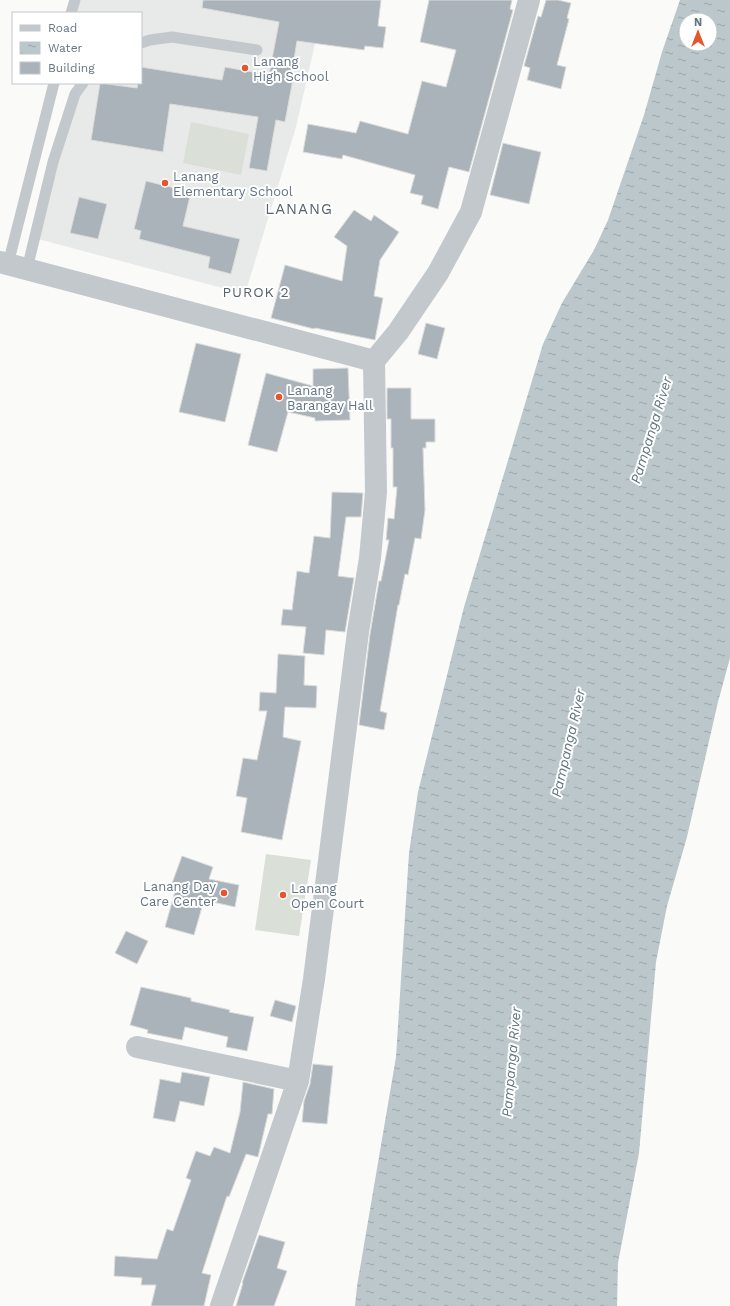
<svg xmlns="http://www.w3.org/2000/svg" width="730" height="1306" viewBox="0 0 730 1306" font-family="'Work Sans',sans-serif">
	<style>
		.built { fill: #e8e9e9 }
		.pitch { fill: #dadfd7 }
		.water { fill: url(#water-ripples); fill-rule: evenodd }
		.building { fill: #aab3b9; stroke: #dcdcda }
		.lines { fill: none; stroke-linecap: round; stroke-linejoin: round }
		.lane { stroke: #c3c8cc; stroke-width: 11 }
		.street { stroke: #c3c8cc; stroke-width: 22 }
		.poi-dot { fill: #e4572e; stroke: #fff; stroke-width: 1.5 }
		.labels { text-anchor: middle; stroke-width: 4; stroke-linejoin: round; paint-order: stroke }
		.poi-label { font-size: 13px; fill: #657683; stroke: #fff; text-anchor: start }
		.neighbourhood-label { font-size: 14px; letter-spacing: 1px; fill: #57646e; stroke: #fff }
		.water-label { font-size: 14px; font-style: italic; fill: #60757c; stroke: #fff }
		.quarter-label { font-size: 15px; letter-spacing: 1px; fill: #57646e; stroke: #fff }
	</style>
	<defs>
		<pattern id="water-ripples" width="26" height="14" patternUnits="userSpaceOnUse"><rect width="26" height="14" fill="#bbc7cb"/><path d="M2 4q2-2 4 0t4 0M15 11q2-2 4 0t4 0" fill="none" stroke="#9ca6aa"/></pattern>
	</defs>
	<rect width="100%" height="100%" fill="#fafaf8"/>
	<path class="built" d="M70 0H325L296 127 245 294 38 239 75 83H141V13H67Z"/>
	<path class="pitch" d="M191 122 249 134 241 175 183 163Z
		M266 854 311 860 299 936 255 930Z"/>
	<path class="water" d="M680 0H730V658L718 702 687 837 667 906 656 962 639 1153 618 1263 617 1306H355L357 1286 396 1057 409 853 418 792 464 607 543 344 562 303 594 250 608 220 644 115 662 52ZM686 20H710V44H686Z"/>
	<path class="building" d="M203 0H381L378 26 386 27 383 48 365 46 364 50 297 41 291 78 293 79 285 122 276 120 267 171 249 168 258 117 170 104 163 152 91 140 100 83 137 88 138 83H141V67L222 80 225 67 269 75 279 22 202 8Z
		M429 0H512L510 9 513 10 469 172 449 167 438 209 421 204 423 196 410 193 415 175 343 155 342 159 303 152 308 124 356 133 360 121 408 134 422 81 446 87 456 50 420 42Z
		M546 0H558L571 3 567 18 569 19 557 65 566 67 561 89 527 80 530 68 524 66 538 16 541 17Z
		M503 143 541 152 529 204 490 195Z
		M146 181 191 192 183 226 240 239 231 274 208 268 210 257 139 239 141 231 134 229Z
		M79 197 107 204 98 239 70 233Z
		M354 210 371 221 374 215 399 232 380 260 374 296 383 298 375 340 315 328 314 329 271 318 285 265 342 281 347 246 334 237Z
		M426 323 445 328 437 359 418 354Z
		M196 343 241 354 225 422 179 412Z
		M348 368 350 420 315 421V418L288 412 277 452 248 445 266 373 313 386V369Z
		M387 388H411V419H435V442H426V448H423L425 510 421 539 415 538 408 575 405 574 399 605H398L380 711 387 713 384 730 359 725 370 634 379 581H381L389 540H386L388 518 394 519 397 487H393V448H391V419H387Z
		M332 492 363 493 361 517H346L338 576 354 578 345 632 326 630 324 655 303 653 306 627 281 625 283 609 292 610 297 571 309 573 314 536 330 538Z
		M278 654 305 656 304 685 317 686 316 708 285 707 283 737 301 741 282 840 241 832 247 798 236 796 243 758 257 760 267 711H259L260 692 276 693Z
		M182 856 213 867 209 879 239 885 235 907 204 900 194 935 165 927 176 888 171 886Z
		M126 931 148 941 137 964 115 953Z
		M141 987 191 998V1001L230 1010 229 1012 254 1017 247 1051 226 1047 228 1037 185 1027 182 1040 147 1033 148 1030 130 1025Z
		M275 1000 296 1006 292 1022 270 1016Z
		M313 1064 333 1066 327 1124 302 1122 304 1101 310 1084Z
		M182 1072 210 1077 204 1106 180 1101 175 1122 153 1118 160 1079 180 1083Z
		M243 1082 274 1089 272 1114H268L258 1157 246 1154 229 1197 227 1196 220 1217 202 1273 211 1275 204 1306H151L156 1285H141L142 1278 114 1276 115 1256 157 1259 167 1229 173 1231 191 1180 186 1178 196 1151 210 1156 214 1147 230 1153 240 1112Z
		M259 1235 285 1242 277 1268 287 1271 274 1306H236L243 1283H242Z"/>
	<g class="lines">
		<path class="lane" d="M71 13 75 0
			M141 43 150 40 172 37 257 50
			M8 264 54 83
			M27 269 53 162 75 94 83 83"/>
		<path class="street" d="M0 262 374 361
			M137 1047 298 1081
			M221 1306 298 1081 314 979 358 632 370 558 376 492 374 361 398 332 438 273 471 212 529 0"/>
	</g>
	<g class="poi-dot">
		<circle cx="245" cy="68" r="4"/>
		<circle cx="165" cy="183" r="4"/>
		<circle cx="279" cy="397" r="4"/>
		<circle cx="224" cy="893" r="4"/>
		<circle cx="283" cy="895" r="4"/>
	</g>
	<g class="labels">
		<g class="poi-label">
			<text x="253" y="66">Lanang<tspan x="253" dy="15">High School</tspan></text>
			<text x="173" y="181">Lanang<tspan x="173" dy="15">Elementary School</tspan></text>
			<text x="287" y="395">Lanang<tspan x="287" dy="15">Barangay Hall</tspan></text>
			<text x="216" y="891" text-anchor="end">Lanang Day<tspan x="216" dy="15">Care Center</tspan></text>
			<text x="291" y="893">Lanang<tspan x="291" dy="15">Open Court</tspan></text>
		</g>
		<g class="neighbourhood-label">
			<text x="256" y="297">PUROK 2</text>
		</g>
		<g class="water-label">
			<text transform="translate(651 430) rotate(-73)" y="5">Pampanga River</text>
			<text transform="translate(568 743) rotate(-77)" y="5">Pampanga River</text>
			<text transform="translate(511 1062) rotate(-85)" y="5">Pampanga River</text>
		</g>
		<g class="quarter-label">
			<text x="299" y="214">LANANG</text>
		</g>
	</g>
	<rect x="12" y="12" width="130" height="72" fill="#ffffff" stroke="#c1c8cd"/>
	<rect x="20" y="25" width="20" height="6" fill="#c3c8cc" stroke="#c1c8cd"/>
	<text x="48" y="32" font-size="12" fill="#657683">Road</text>
	<rect x="20" y="42" width="20" height="12" fill="url(#water-ripples)" stroke="#c1c8cd"/>
	<text x="48" y="52" font-size="12" fill="#657683">Water</text>
	<rect x="20" y="62" width="20" height="12" fill="#aab3b9" stroke="#c1c8cd"/>
	<text x="48" y="72" font-size="12" fill="#657683">Building</text>
	<g transform="translate(698 32)"><circle r="19" fill="#ffffff" stroke="#c1c8cd"/>
	<path d="M0-3L7 15L0 10L-7 15Z" fill="#e4572e"/>
	<text y="-6" font-size="11" font-weight="bold" text-anchor="middle" fill="#657683">N</text>
	</g>
</svg>
